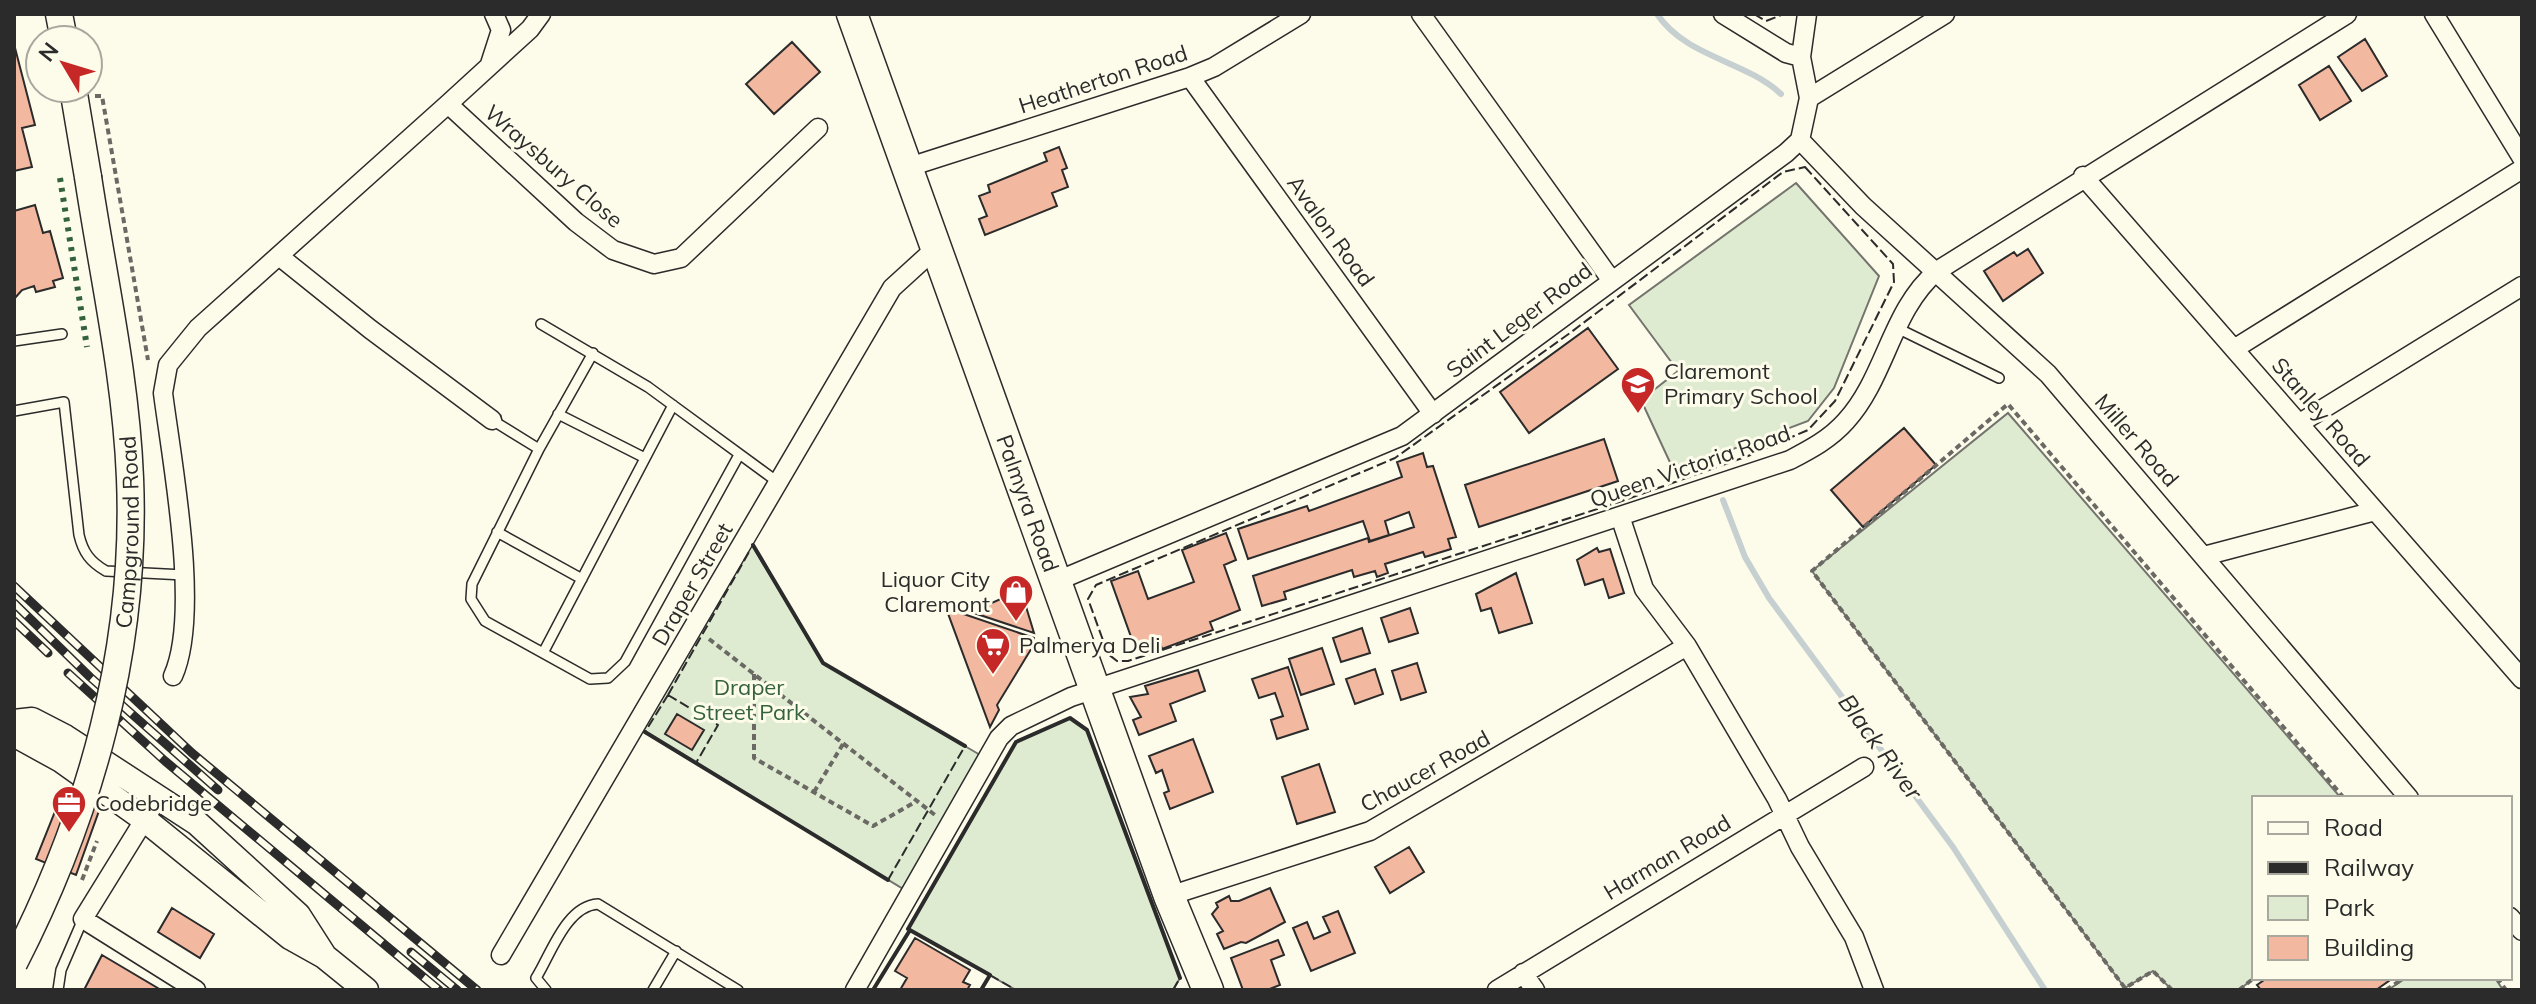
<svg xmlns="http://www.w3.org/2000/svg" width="2536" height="1004" viewBox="0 0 2536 1004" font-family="Mulish,sans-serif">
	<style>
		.green { fill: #deebd1; stroke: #74746e; stroke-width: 2 }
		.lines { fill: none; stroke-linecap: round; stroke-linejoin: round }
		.stream { stroke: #c7d0d0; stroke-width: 6 }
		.building { fill: #f2b8a0; stroke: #2b2b2b; stroke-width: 2 }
		.service-casing { stroke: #2b2b2b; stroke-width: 12 }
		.minor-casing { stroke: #2b2b2b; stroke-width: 21 }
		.tertiary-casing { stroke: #2b2b2b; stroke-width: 27 }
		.secondary-casing { stroke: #2b2b2b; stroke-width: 29 }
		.primary-casing { stroke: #2b2b2b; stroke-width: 33 }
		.path { stroke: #6a6964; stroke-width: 4; stroke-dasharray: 6 4; stroke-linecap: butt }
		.service { stroke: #fdfbea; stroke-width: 9 }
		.minor { stroke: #fdfbea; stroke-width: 18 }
		.tertiary { stroke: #fdfbea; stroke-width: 24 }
		.secondary { stroke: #fdfbea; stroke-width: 26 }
		.primary { stroke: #fdfbea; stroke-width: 30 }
		.rail-casing { stroke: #2b2b2b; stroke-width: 9 }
		.rail { stroke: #fdfbea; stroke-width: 6; stroke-dasharray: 18; stroke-linecap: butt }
		.secondary-bridge-casing { stroke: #2b2b2b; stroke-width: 29; stroke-linecap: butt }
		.secondary-bridge { stroke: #fdfbea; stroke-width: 26 }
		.hedge { stroke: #34623c; stroke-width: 6; stroke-dasharray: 4 6; stroke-linecap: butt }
		.fence { stroke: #2b2b2b; stroke-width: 2; stroke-dasharray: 10 4; stroke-linecap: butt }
		.wall { stroke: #2b2b2b; stroke-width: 4 }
		.labels { text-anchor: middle; stroke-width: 6; stroke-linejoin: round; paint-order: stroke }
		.street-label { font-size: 22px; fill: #2b2b2b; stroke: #fdfbea }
		.poi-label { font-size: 22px; fill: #2b2b2b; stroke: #fdfbea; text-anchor: start }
		.park-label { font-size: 22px; fill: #34623c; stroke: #fdfbea }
		.water-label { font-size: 24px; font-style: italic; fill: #2b2b2b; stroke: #fdfbea }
	</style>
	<rect width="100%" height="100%" fill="#fdfbea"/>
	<path class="green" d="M1796 183 1879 276 1834 388 1808 421 1674 471 1641 400 1678 371 1629 305Z
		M2008 413 2341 798H2254V978L2239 990H2172L2153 971 2125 988 1812 571Z
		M747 537 823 663 987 759 910 893 636 727Z
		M1070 718 1087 730 1180 978 1173 990H1016L908 929 1016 742Z
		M2406 978H2495L2503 990H2388Z"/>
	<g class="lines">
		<path class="stream" d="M1657 14C1687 58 1744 60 1781 94
			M1723 500 1745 557 1769 598 1953 847 2045 990"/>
	</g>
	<path class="building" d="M2365 39 2387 76 2362 91 2338 57Z
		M792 42 820 72 774 114 746 84Z
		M14 44 35 125 22 128 32 167 14 171Z
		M2329 66 2351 101 2320 120 2299 85Z
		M1059 147 1067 168 1062 170 1068 187 1052 193 1057 206 985 235 979 219 987 216 979 196 990 192 988 185 1047 161 1044 153Z
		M35 205 43 233 50 231 63 278 53 281 55 287 36 292 34 286 22 290 14 299V211Z
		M2028 249 2043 273 2003 301 1984 271 2014 252 2017 256Z
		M1588 328 1618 369 1529 433 1500 392Z
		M1904 428 1936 465 1863 527 1831 490Z
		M1604 439 1618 481 1479 527 1465 485Z
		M1423 453 1427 467 1433 466 1456 537 1448 539 1451 549 1425 557 1423 552 1385 564 1388 573 1377 577 1375 571 1354 577 1352 570 1284 592 1286 599 1262 606 1253 576 1368 538 1369 542 1414 527 1409 512 1385 521 1389 535 1370 541 1363 521 1248 559 1238 529 1307 506 1309 511 1402 477 1397 462Z
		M1226 533 1236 560 1224 565 1240 610 1210 622 1213 630 1162 649 1159 639 1135 648 1111 581 1138 571 1148 599 1194 582 1182 550Z
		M1597 548 1599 552 1610 549 1624 593 1609 598 1603 579 1585 585 1577 560Z
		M1516 573 1532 623 1499 633 1491 608 1481 611 1476 594Z
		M1021 590 1034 633 971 612Z
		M946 608 1034 638 1033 646 997 705 999 710 990 727Z
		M1410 608 1418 633 1389 642 1381 618Z
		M1362 628 1370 653 1341 662 1333 638Z
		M1322 648 1334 684 1301 695 1289 659Z
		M1417 663 1426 692 1401 700 1392 671Z
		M1288 667 1308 729 1277 739 1271 720 1283 716 1275 693 1259 698 1252 679Z
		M1375 669 1383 694 1355 704 1346 679Z
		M1198 670 1205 691 1170 704 1176 721 1139 735 1133 720 1141 717 1130 697 1148 694 1145 686Z
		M677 714 704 730 692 750 665 734Z
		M1193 739 1213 792 1170 809 1164 793 1169 791 1162 770 1156 773 1149 756Z
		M1319 764 1335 812 1297 824 1282 777Z
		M62 794 100 808 76 875 36 859Z
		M1409 847 1424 872 1390 893 1375 867Z
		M1270 888 1285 922 1246 943 1241 942 1224 949 1217 934 1223 931 1212 914 1218 907 1216 903 1229 896 1231 901H1239Z
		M172 908 214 934 200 958 158 932Z
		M1338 911 1355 953 1311 971 1293 928 1307 922 1314 939 1330 932 1323 917Z
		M915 938 970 970 963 982 970 985 967 990H900L907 978 895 971Z
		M1278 940 1284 955 1271 960 1280 985 1267 990H1243L1231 958Z
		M102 955 161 990H84Z
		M2267 978 2278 979 2393 978 2376 990H2261L2257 985Z"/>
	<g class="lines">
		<g class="service-casing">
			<path id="service" d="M541 324 648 387 779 483
				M1897 328 1999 378
				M14 341 62 334
				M593 353 539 449 472 584 471 599 485 621 590 679 608 678 625 662 739 455
				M14 411 64 402 79 535C83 552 90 562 106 571L184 575
				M558 414 645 458
				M492 420 539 449
				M497 532 582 579
				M543 653 673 405
				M58 990 61 970 83 919
				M546 990 536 978C551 954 566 906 598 904L738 990
				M653 990 676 951"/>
		</g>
		<g class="minor-casing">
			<path id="minor" d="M1421 14 1612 281
				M1723 14 1786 53 1801 57
				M1807 14 1801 57 1809 98
				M2434 14 2522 158
				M490 64 501 30 494 14
				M1190 77 1433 414
				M448 104 576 222 613 250 654 264 681 258 818 128
				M1800 140 1863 206 2048 374 2409 798
				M909 167 1190 77 1214 67 1301 14
				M2083 176 2522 679
				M279 256 370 329 492 420
				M2234 349 2522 169
				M2300 423 2522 286
				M1620 516 1644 589 1687 646 1777 799 1800 847 1854 937 1874 990
				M2204 556 2375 511
				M1057 581 1402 436 1786 153 1800 140 1809 98 1945 14
				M173 676C201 614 172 463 163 393L168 365 198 328 448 104 530 29 541 14
				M159 796 83 919 196 990
				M1169 896 1370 831 1687 646
				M2510 917 2522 931
				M501 955 892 288 937 247
				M1523 973 1535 990
				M855 990 999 738 1011 726 1071 697 1790 460C1811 449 1830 439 1846 421 1886 377 1891 310 1937 271L2347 14
				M1497 990 1864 767"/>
		</g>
		<g class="tertiary-casing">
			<path id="tertiary" d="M14 722 32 720 65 737 197 823 298 915 323 954
				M14 729 21 738 61 760 144 819 290 937 324 956 366 990"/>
		</g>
		<g class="secondary-casing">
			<path id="secondary" d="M59 14 64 40
				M73 88 88 177"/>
		</g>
		<g class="primary-casing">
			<g id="primary">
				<path id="s1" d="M852 14 1169 896 1208 990"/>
			</g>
		</g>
		<path class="path" d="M95 96H102L148 360
			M709 639 935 815
			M754 674V758L873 826 917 801
			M814 792 843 744
			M82 880 97 841
			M2497 978 2506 990
			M2172 990 2153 971 2125 988 1812 571 2008 404 2344 798
			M2239 990 2254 978
			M2386 990 2404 978"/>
		<use href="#service" class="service"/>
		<use href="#minor" class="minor"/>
		<use href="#tertiary" class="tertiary"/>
		<use href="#secondary" class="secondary"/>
		<use href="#primary" class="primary"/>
		<g class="rail-casing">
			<path id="rail" d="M14 586 192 753 477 990
				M14 603 90 677 218 790
				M14 621 48 653
				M68 673 165 761 439 990
				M411 952 457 990"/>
		</g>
		<use href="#rail" class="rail"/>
		<g class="secondary-bridge-casing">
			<g id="secondary-bridge">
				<path id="s2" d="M14 963C91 813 137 648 130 478 126 377 103 276 88 177"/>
			</g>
		</g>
		<use href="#secondary-bridge" class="secondary-bridge"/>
		<path class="hedge" d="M60 178 87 347"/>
		<path class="fence" d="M1754 14 1766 21 1784 14
			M1805 167 1893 264 1894 282 1835 401 1808 430 1748 456 1619 502 1128 661H1117L1108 654 1088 599 1096 585 1395 458 1570 333 1783 172Z
			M668 695 718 725 696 763 645 732Z
			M668 695 749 552
			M888 880 965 746
			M990 975 1016 990
			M1173 990 1180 978"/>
		<path class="wall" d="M753 545 823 663 965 746
			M645 732 888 880
			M990 975 908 929 1016 742 1070 718 1087 730 1180 978
			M873 990 910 930
			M981 990 990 975"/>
	</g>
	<defs>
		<g id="school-pin" transform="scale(1.8)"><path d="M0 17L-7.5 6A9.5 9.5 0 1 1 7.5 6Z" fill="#c62828" stroke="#fdfbea"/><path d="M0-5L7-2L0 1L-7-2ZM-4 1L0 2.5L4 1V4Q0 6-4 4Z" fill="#fff"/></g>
		<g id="shop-pin" transform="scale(1.8)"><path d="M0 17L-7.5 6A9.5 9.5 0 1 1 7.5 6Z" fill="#c62828" stroke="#fdfbea"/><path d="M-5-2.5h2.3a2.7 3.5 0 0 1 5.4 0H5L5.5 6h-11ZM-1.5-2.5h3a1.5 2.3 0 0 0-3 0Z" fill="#fff"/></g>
		<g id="supermarket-pin" transform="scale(1.8)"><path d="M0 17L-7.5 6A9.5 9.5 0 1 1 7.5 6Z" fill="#c62828" stroke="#fdfbea"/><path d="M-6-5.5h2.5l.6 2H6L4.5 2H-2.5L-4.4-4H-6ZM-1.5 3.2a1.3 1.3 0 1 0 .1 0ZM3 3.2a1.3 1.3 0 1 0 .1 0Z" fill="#fff"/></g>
		<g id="office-pin" transform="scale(1.8)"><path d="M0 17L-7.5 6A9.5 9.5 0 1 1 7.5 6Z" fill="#c62828" stroke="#fdfbea"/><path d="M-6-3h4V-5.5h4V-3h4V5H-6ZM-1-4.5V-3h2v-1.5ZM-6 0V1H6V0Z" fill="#fff"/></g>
	</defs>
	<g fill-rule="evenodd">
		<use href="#school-pin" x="1638" y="384"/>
		<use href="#shop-pin" x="1016" y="592"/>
		<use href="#supermarket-pin" x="993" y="645"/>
		<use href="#office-pin" x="69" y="803"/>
	</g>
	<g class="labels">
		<g class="street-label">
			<text transform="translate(1103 79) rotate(-18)" y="8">Heatherton Road</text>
			<text transform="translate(554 166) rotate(41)" y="8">Wraysbury Close</text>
			<text transform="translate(1331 231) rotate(54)" y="8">Avalon Road</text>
			<text transform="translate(1519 320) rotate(-37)" y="8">Saint Leger Road</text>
			<text transform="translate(2321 412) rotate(49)" y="8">Stanley Road</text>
			<text transform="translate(2137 440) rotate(49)" y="8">Miller Road</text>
			<text transform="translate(1690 466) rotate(-19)" y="8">Queen Victoria Road</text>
			<text dy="8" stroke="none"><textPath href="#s1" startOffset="520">Palmyra Road</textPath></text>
			<text dy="8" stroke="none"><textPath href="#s2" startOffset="450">Campground Road</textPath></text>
			<text transform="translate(692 584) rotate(-60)" y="8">Draper Street</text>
			<text transform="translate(1425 771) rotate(-29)" y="8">Chaucer Road</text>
			<text transform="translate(1667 857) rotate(-31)" y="8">Harman Road</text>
		</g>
		<g class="poi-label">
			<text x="1664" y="379">Claremont<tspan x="1664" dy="25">Primary School</tspan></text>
			<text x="990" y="587" text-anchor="end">Liquor City<tspan x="990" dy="25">Claremont</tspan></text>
			<text x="1019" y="653">Palmerya Deli</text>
			<text x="95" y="811">Codebridge</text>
		</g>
		<g class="park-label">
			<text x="749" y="695">Draper<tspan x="749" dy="25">Street Park</tspan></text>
		</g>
		<g class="water-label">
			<text transform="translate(1880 747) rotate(54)" y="8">Black River</text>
		</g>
	</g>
	<rect width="2536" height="1004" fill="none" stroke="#2b2b2b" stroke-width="32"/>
	<rect x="2252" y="796" width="260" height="184" fill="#fdfbea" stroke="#a9a89e" stroke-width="2"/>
	<rect x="2268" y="822" width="40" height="12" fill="#fdfbea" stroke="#a9a89e" stroke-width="2"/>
	<text x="2324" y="836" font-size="24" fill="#2b2b2b">Road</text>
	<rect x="2268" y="862" width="40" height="12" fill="#2b2b2b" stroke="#a9a89e" stroke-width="2"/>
	<text x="2324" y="876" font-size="24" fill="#2b2b2b">Railway</text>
	<rect x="2268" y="896" width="40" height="24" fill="#deebd1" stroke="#a9a89e" stroke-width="2"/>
	<text x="2324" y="916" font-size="24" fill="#2b2b2b">Park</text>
	<rect x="2268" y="936" width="40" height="24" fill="#f2b8a0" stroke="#a9a89e" stroke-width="2"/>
	<text x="2324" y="956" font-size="24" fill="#2b2b2b">Building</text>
	<g transform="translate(64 64) rotate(308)"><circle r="38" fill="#fdfbea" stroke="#a9a89e" stroke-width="2"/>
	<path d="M0-6L14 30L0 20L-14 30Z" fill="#c62828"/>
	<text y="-12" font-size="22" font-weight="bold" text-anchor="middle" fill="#2b2b2b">N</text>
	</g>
</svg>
